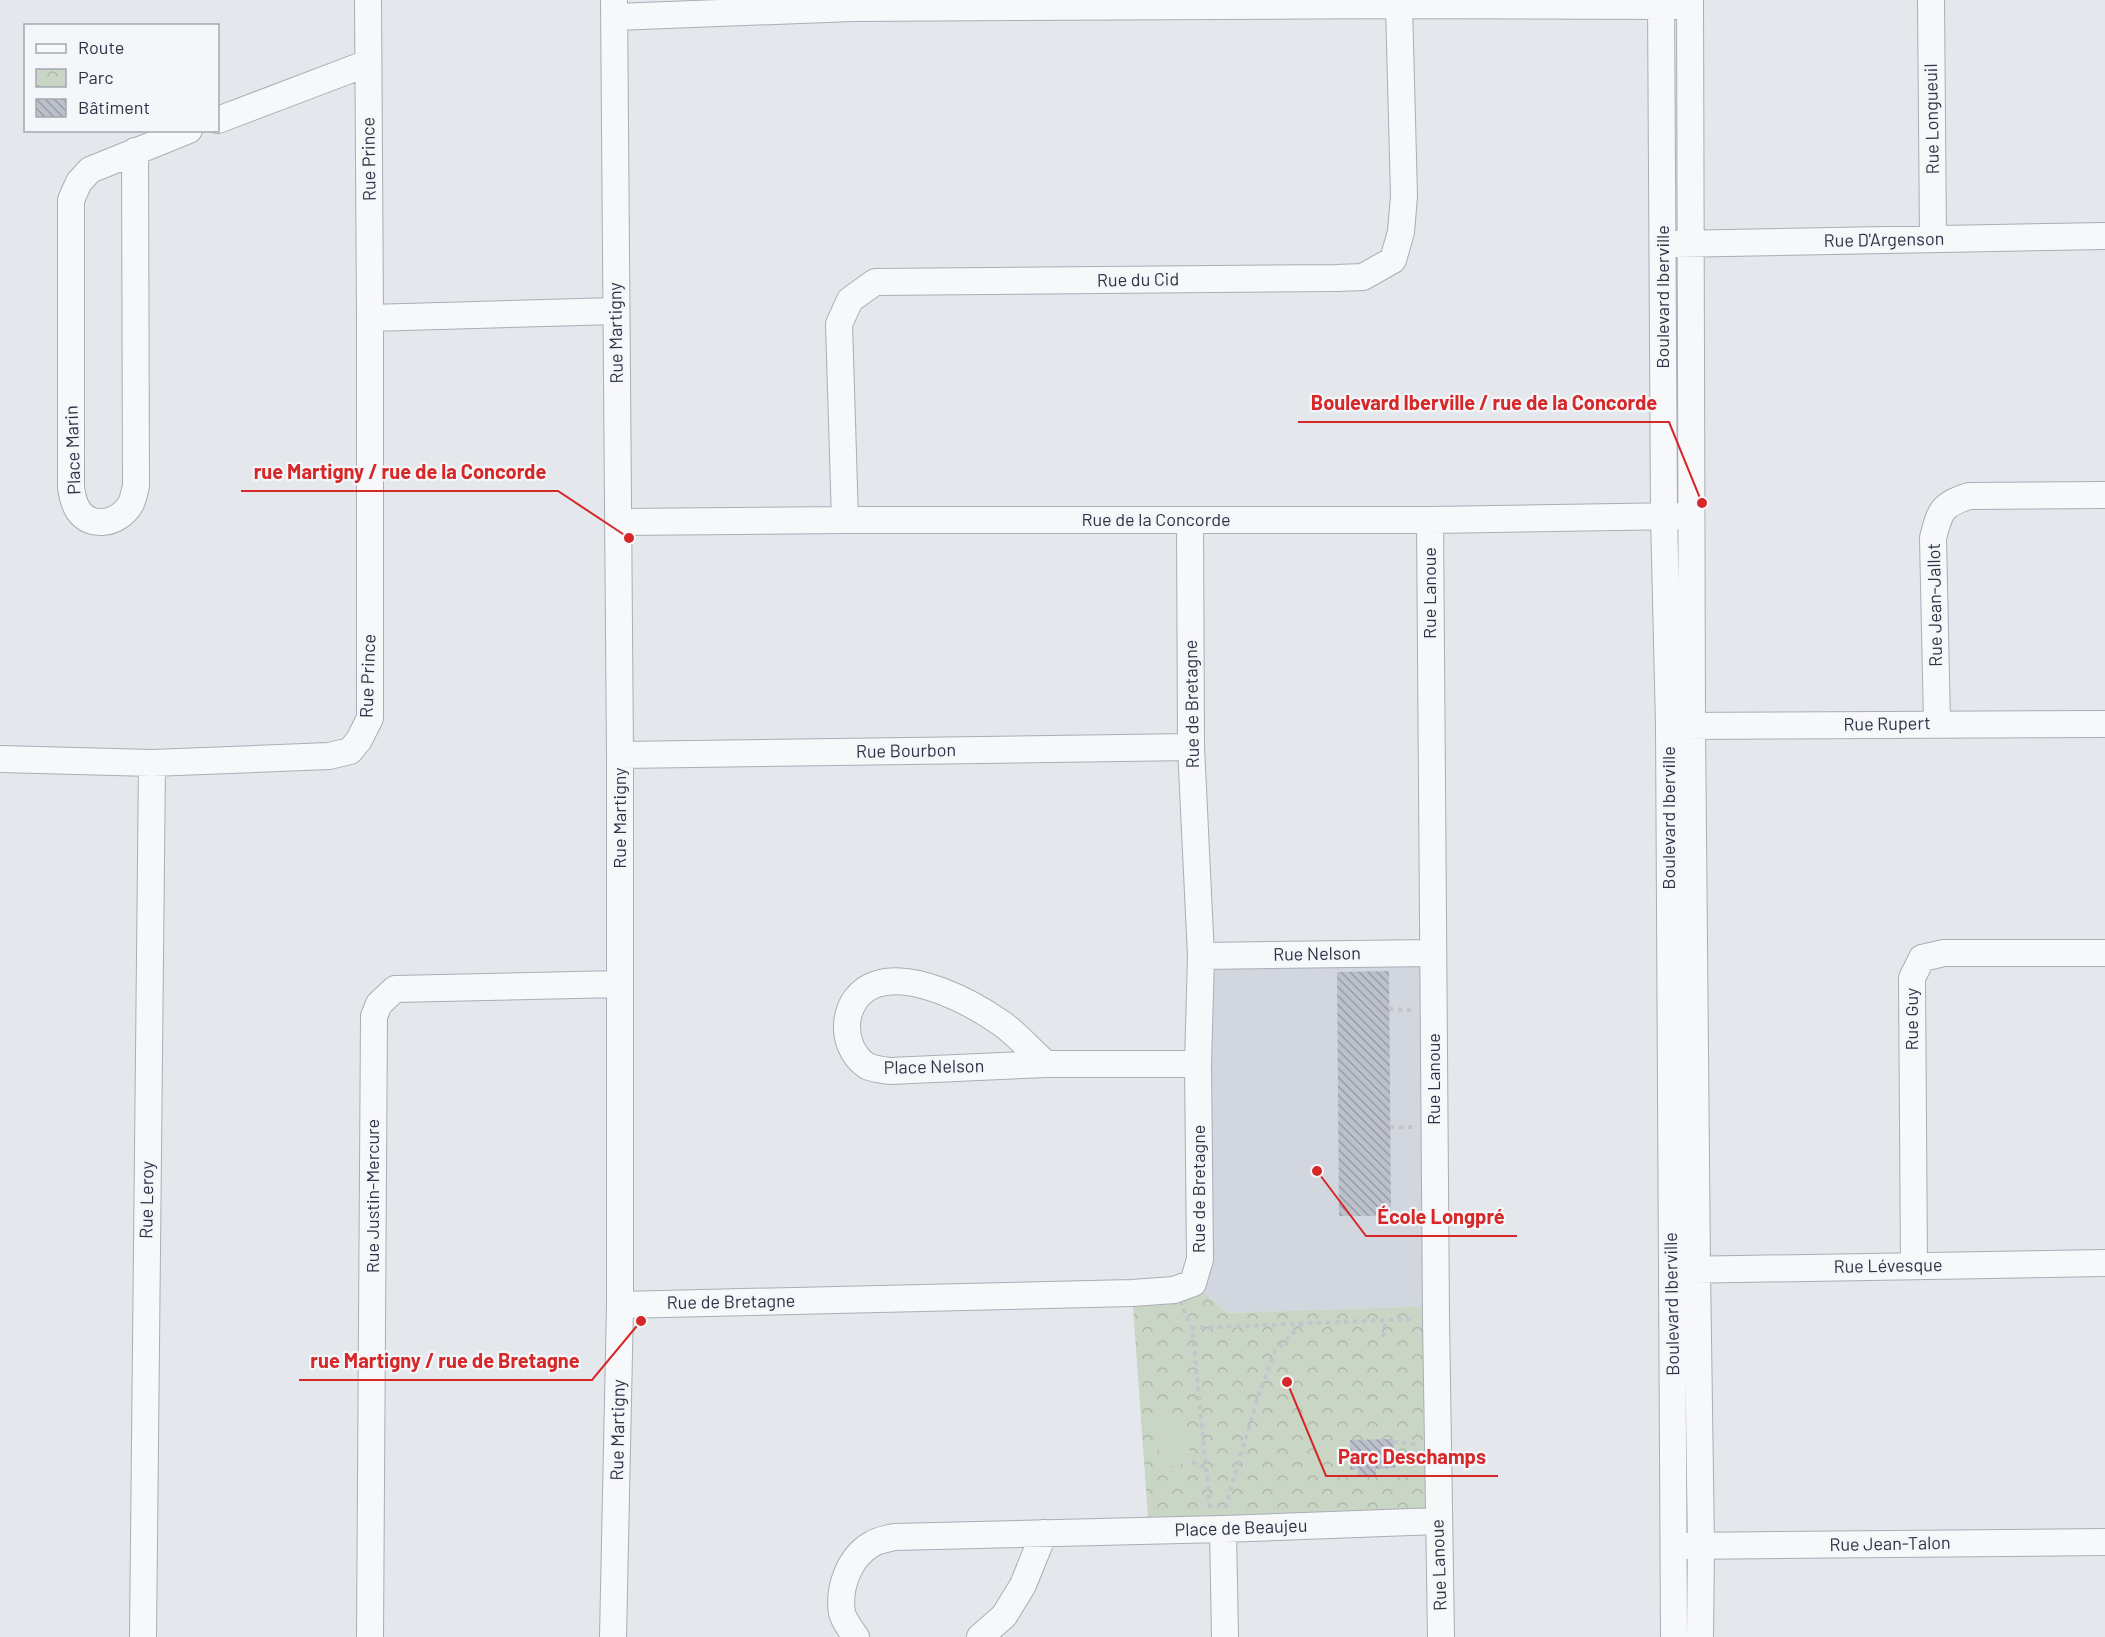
<svg xmlns="http://www.w3.org/2000/svg" width="2105" height="1637" viewBox="0 0 2105 1637" font-family="Barlow,sans-serif">
	<style>
		.built { fill: #d2d6de }
		.park { fill: url(#park-crowns) }
		.pitch { fill: #c9d6c5 }
		.building { fill: url(#building-back-hatch) }
		.lines { fill: none; stroke-linecap: round; stroke-linejoin: round }
		.minor-casing { stroke: #a9aeb7; stroke-width: 28 }
		.path { stroke: #c2c5cb; stroke-width: 4; stroke-dasharray: 4.5 4.5; stroke-linecap: butt }
		.minor { stroke: #f7f8fa; stroke-width: 26 }
		.labels { text-anchor: middle; stroke-width: 4.5; stroke-linejoin: round; paint-order: stroke }
		.street-label { font-size: 18px; fill: #2b3445; stroke: #f4f6f9 }
		.leader { fill: none; stroke: #d62828; stroke-width: 2 }
		.callout-dot { fill: #d62828; stroke: #f4f6f9; stroke-width: 2 }
		.callout-label { font-size: 20px; text-anchor: middle; font-weight: bold; fill: #d62828; stroke: #f4f6f9; stroke-width: 4.5; stroke-linejoin: round; paint-order: stroke }
	</style>
	<defs>
		<pattern id="park-crowns" width="20" height="18" patternUnits="userSpaceOnUse" patternTransform="scale(1.5)"><rect width="20" height="18" fill="#c9d6c5"/><path d="M2 6a3 3 0 1 1 6 0M12 15a3 3 0 1 1 6 0" fill="none" stroke="#adb8ab"/></pattern>
		<pattern id="building-back-hatch" width="6" height="6" patternUnits="userSpaceOnUse" patternTransform="scale(1.5)"><rect width="6" height="6" fill="#bbc0ca"/><path d="M-1 5l2 2M0 0l6 6M5-1l2 2" fill="none" stroke="#989da6"/></pattern>
	</defs>
	<rect width="100%" height="100%" fill="#e4e7ec"/>
	<path class="built" d="M1433 953 1436 1306 1227 1313 1193 1283 1201 956Z"/>
	<path class="park" d="M1193 1283 1227 1313 1436 1306 1438 1521 1149 1531 1132 1293Z"/>
	<path class="pitch" d="M1182 1416 1192 1462 1163 1468 1153 1422Z"/>
	<path class="building" d="M1389 971 1391 1216H1339L1337 972Z
		M1393 1439 1395 1468 1376 1469V1476L1358 1477V1469L1350 1470V1440Z"/>
	<g class="lines">
		<g class="minor-casing">
			<path id="minor" d="M1661 0 1664 515 1669 726 1674 1637
				M1690 0 1692 726 1697 1269 1701 1546 1700 1637
				M1931 0 1933 239
				M615 17 852 8 1399 5 1678 6
				M218 120 368 63
				M135 151 136 486C134 492 134 499 130 505 119 523 91 530 78 510 73 502 72 495 71 487V200L79 182 90 170 189 130
				M1675 244 2105 236
				M370 318 615 311
				M845 520 839 324 850 300 875 282 1337 278 1363 277 1393 260 1401 232 1404 196 1399 5
				M1430 520 1436 1318 1441 1637
				M620 522 845 520H1430L1680 516
				M1937 723 1933 538C1940 511 1941 505 1969 496L2105 495
				M1675 726 2105 724
				M620 755 1191 747
				M0 759 152 763 329 756 350 751 359 740 370 718V318L368 0
				M1201 956 1433 953
				M1046 1064C1031 1051 1017 1034 1001 1023 971 1002 914 972 877 984 841 995 837 1046 867 1066 873 1069 883 1070 890 1071L1046 1064H1198
				M1914 1266 1912 978 1922 958 1944 953H2105
				M1680 1270 2105 1263
				M620 1305 1132 1293 1174 1290 1193 1283 1200 1259 1198 1064 1201 956 1191 747 1190 520
				M1223 1529 1225 1637
				M1685 1546 2105 1542
				M143 1637 152 763
				M370 1637 374 1016 379 1004 395 989 620 984
				M613 1637 620 1305V755L614 0
				M856 1637C851 1630 844 1621 842 1613 838 1588 849 1557 872 1544 878 1540 887 1539 894 1537L1223 1529 1438 1521
				M980 1637 1004 1616 1023 1585 1044 1533"/>
		</g>
		<path class="path" d="M1389 1009 1411 1010
			M1390 1127H1412
			M1391 1214H1413
			M1183 1309 1192 1328
			M1383 1337 1386 1320
			M1393 1442 1416 1444
			M1192 1462 1207 1469
			M1210 1508 1192 1328 1414 1319
			M1225 1508 1258 1397 1275 1351 1302 1324"/>
		<use href="#minor" class="minor"/>
	</g>
	<g class="labels">
		<g class="street-label">
			<text transform="translate(1932 119) rotate(-91)" y="6">Rue Longueuil</text>
			<text transform="translate(369 159) rotate(-91)" y="6">Rue Prince</text>
			<text transform="translate(1884 240) rotate(-1)" y="6">Rue D'Argenson</text>
			<text transform="translate(1138 280) rotate(-1)" y="6">Rue du Cid</text>
			<text transform="translate(1663 297) rotate(-90)" y="6">Boulevard Iberville</text>
			<text transform="translate(616 333) rotate(-91)" y="6">Rue Martigny</text>
			<text transform="translate(73 450) rotate(-92)" y="6">Place Marin</text>
			<text x="1156" y="526">Rue de la Concorde</text>
			<text transform="translate(1430 593) rotate(-90)" y="6">Rue Lanoue</text>
			<text transform="translate(1935 605) rotate(-91)" y="6">Rue Jean-Jallot</text>
			<text transform="translate(368 676) rotate(-88)" y="6">Rue Prince</text>
			<text transform="translate(1192 704) rotate(-91)" y="6">Rue de Bretagne</text>
			<text transform="translate(1887 724) rotate(-1)" y="6">Rue Rupert</text>
			<text transform="translate(906 751) rotate(-1)" y="6">Rue Bourbon</text>
			<text transform="translate(620 818) rotate(-90)" y="6">Rue Martigny</text>
			<text transform="translate(1669 818) rotate(-90)" y="6">Boulevard Iberville</text>
			<text transform="translate(1317 954) rotate(-1)" y="6">Rue Nelson</text>
			<text transform="translate(1912 1019) rotate(-90)" y="6">Rue Guy</text>
			<text transform="translate(934 1067) rotate(-1)" y="6">Place Nelson</text>
			<text transform="translate(1434 1079) rotate(-90)" y="6">Rue Lanoue</text>
			<text transform="translate(1199 1189) rotate(-90)" y="6">Rue de Bretagne</text>
			<text transform="translate(373 1196) rotate(-90)" y="6">Rue Justin-Mercure</text>
			<text transform="translate(147 1200) rotate(-89)" y="6">Rue Leroy</text>
			<text transform="translate(1888 1266) rotate(-1)" y="6">Rue Lévesque</text>
			<text transform="translate(731 1302) rotate(-1)" y="6">Rue de Bretagne</text>
			<text transform="translate(1672 1304) rotate(-91)" y="6">Boulevard Iberville</text>
			<text transform="translate(618 1430) rotate(-89)" y="6">Rue Martigny</text>
			<text transform="translate(1241 1528) rotate(-2)" y="6">Place de Beaujeu</text>
			<text transform="translate(1890 1544) rotate(-1)" y="6">Rue Jean-Talon</text>
			<text transform="translate(1439 1565) rotate(-92)" y="6">Rue Lanoue</text>
		</g>
	</g>
	<path class="leader" d="M1702 503L1669 422H1298M629 538L558 491H241M1317 1171L1366 1236H1517M641 1321L592 1380H299M1287 1382L1326 1476H1498"/>
	<g class="callout-dot">
		<circle cx="1702" cy="503" r="6"/>
		<circle cx="629" cy="538" r="6"/>
		<circle cx="1317" cy="1171" r="6"/>
		<circle cx="641" cy="1321" r="6"/>
		<circle cx="1287" cy="1382" r="6"/>
	</g>
	<g class="callout-label">
		<text x="1484" y="410">Boulevard Iberville / rue de la Concorde</text>
		<text x="400" y="479">rue Martigny / rue de la Concorde</text>
		<text x="1441" y="1224">École Longpré</text>
		<text x="445" y="1368">rue Martigny / rue de Bretagne</text>
		<text x="1412" y="1464">Parc Deschamps</text>
	</g>
	<rect x="24" y="24" width="195" height="108" fill="#f4f6f9" stroke="#a4a8b1" stroke-width="1.5"/>
	<rect x="36" y="44" width="30" height="9" fill="#f7f8fa" stroke="#a4a8b1" stroke-width="1.5"/>
	<text x="78" y="54" font-size="18" fill="#2b3445">Route</text>
	<rect x="36" y="69" width="30" height="18" fill="url(#park-crowns)" stroke="#a4a8b1" stroke-width="1.5"/>
	<text x="78" y="84" font-size="18" fill="#2b3445">Parc</text>
	<rect x="36" y="99" width="30" height="18" fill="url(#building-back-hatch)" stroke="#a4a8b1" stroke-width="1.5"/>
	<text x="78" y="114" font-size="18" fill="#2b3445">Bâtiment</text>
</svg>
